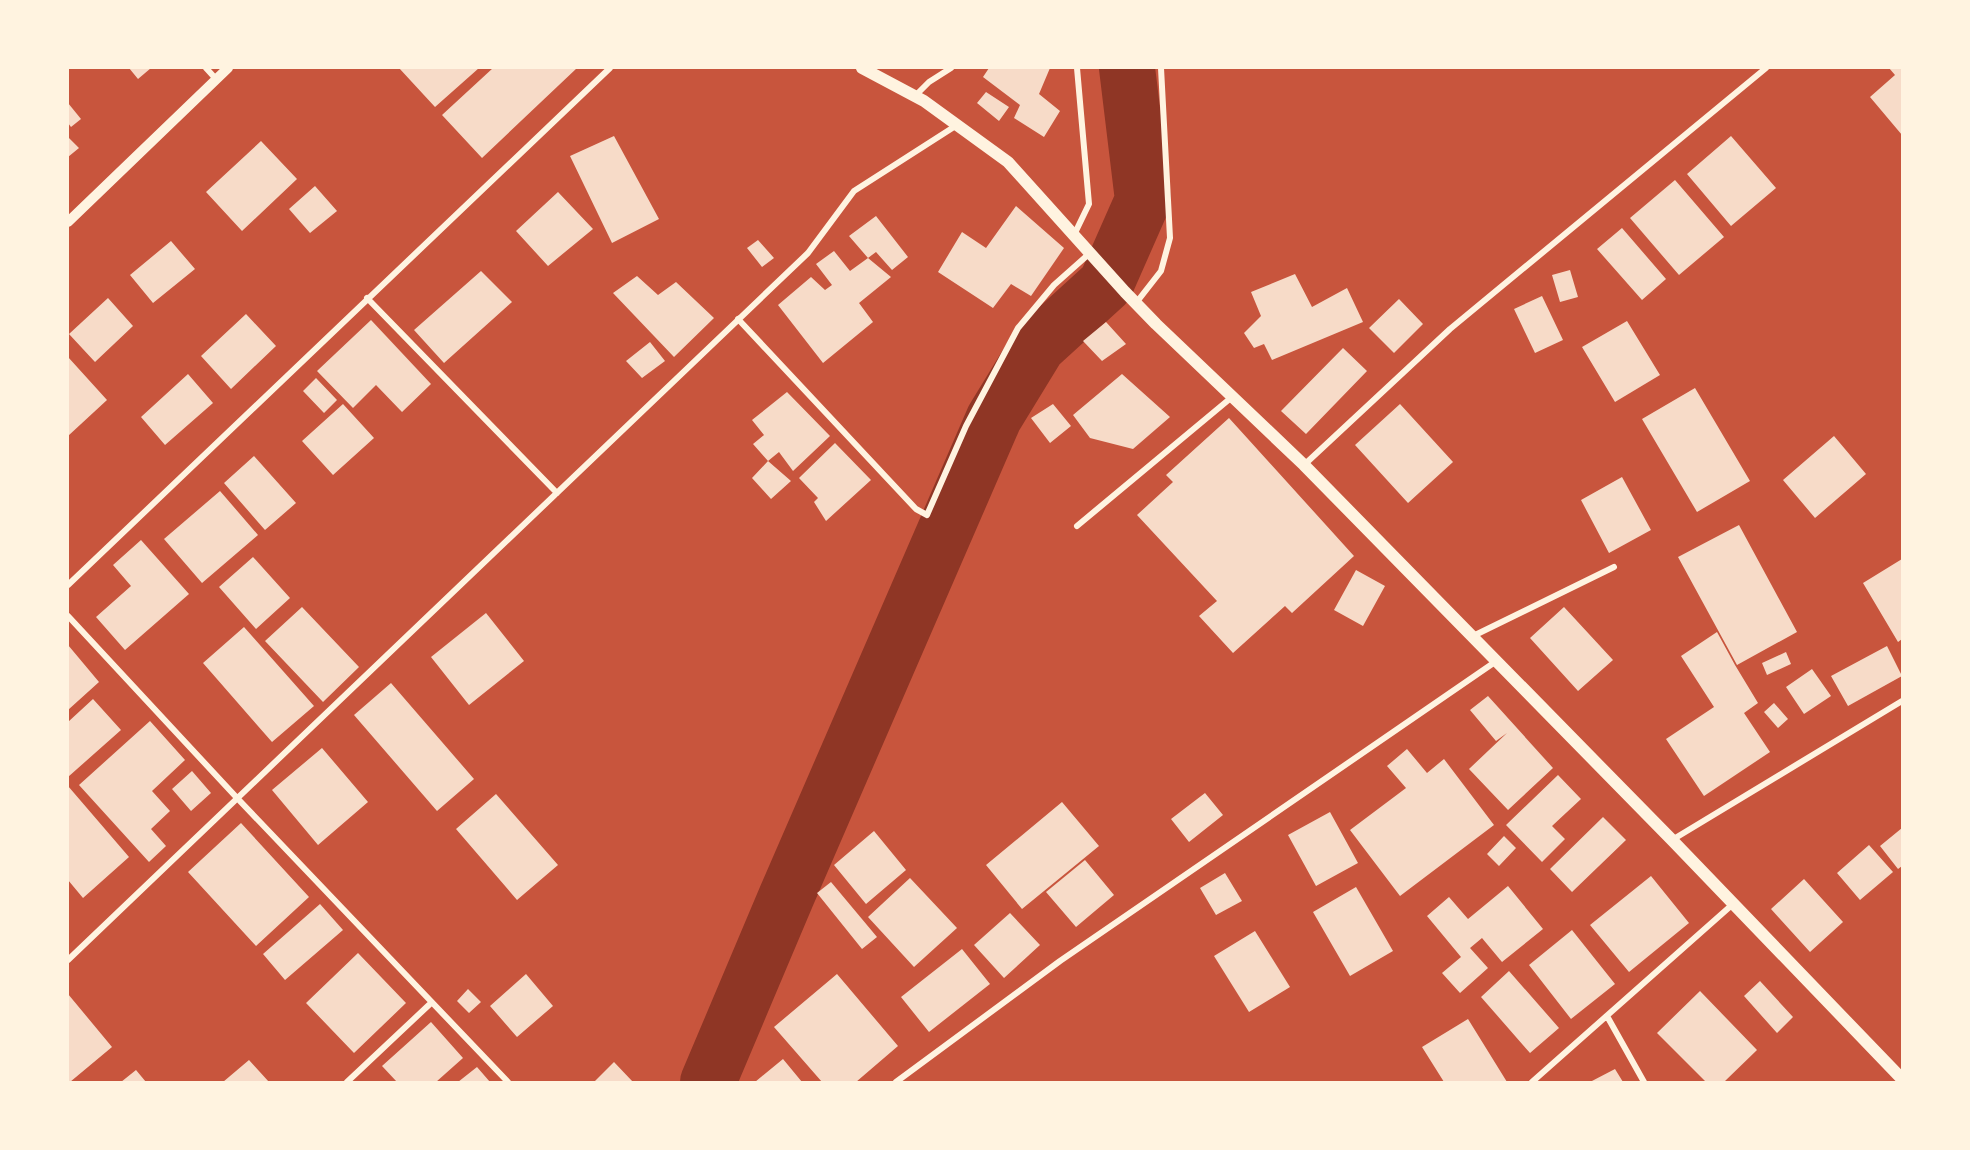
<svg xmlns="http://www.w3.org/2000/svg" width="1970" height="1150" viewBox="0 0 1970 1150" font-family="'Fira Sans Condensed',sans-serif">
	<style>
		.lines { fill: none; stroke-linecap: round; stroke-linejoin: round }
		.river { stroke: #8f3625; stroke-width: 56 }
		.building { fill: #f7dbc8 }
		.minor { stroke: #fff3e0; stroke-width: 6 }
		.tertiary { stroke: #fff3e0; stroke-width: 10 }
		.secondary { stroke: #fff3e0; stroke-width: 12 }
	</style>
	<rect width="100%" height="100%" fill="#c8553d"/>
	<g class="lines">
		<path class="river" d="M708 1082 787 895 994 418 1038 346 1106 284 1143 200 1127 68"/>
	</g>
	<path class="building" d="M129 68H151L138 79Z
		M399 68H479L435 107Z
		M493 68H577L482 158 442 115Z
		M989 68H1050L1039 94 1060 111 1044 137 1014 118 1020 105 983 77Z
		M1889 68H1902V135L1870 97 1895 75Z
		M986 92 1009 107 999 121 977 103Z
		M68 103 81 119 71 127 68 123Z
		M614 136 659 219 612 243 570 156Z
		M1731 136 1776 188 1731 226 1687 174Z
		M68 137 79 148 68 157Z
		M261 141 297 179 242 231 206 192Z
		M1675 180 1724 237 1679 275 1630 218Z
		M315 186 337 211 310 233 289 209Z
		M558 192 593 229 548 266 516 231Z
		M1016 206 1064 248 1031 296 1011 284 993 308 938 272 962 232 986 248Z
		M876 216 908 257 892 270 876 252 868 258 849 236Z
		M1622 228 1666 279 1642 300 1597 249Z
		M758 240 774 258 762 267 747 248Z
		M171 241 195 269 153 303 130 275Z
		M834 251 850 271 868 258 891 277 859 303 873 322 823 363 778 305 811 277 825 290 832 285 816 264Z
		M1570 270 1578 297 1560 302 1552 275Z
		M481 271 512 302 444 363 414 330Z
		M1295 274 1312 307 1347 288 1363 322 1272 360 1264 344 1254 348 1244 333 1261 316 1251 292Z
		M637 276 658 295 676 282 714 318 674 357 613 293Z
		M1542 296 1563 340 1535 353 1514 309Z
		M108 298 133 326 95 362 69 334Z
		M1399 299 1423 324 1394 353 1369 328Z
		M246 314 276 346 231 389 201 356Z
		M371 320 431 384 402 412 376 385 353 408 317 371Z
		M1627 321 1660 375 1615 402 1582 347Z
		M1106 322 1126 344 1102 361 1083 341Z
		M650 342 665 361 642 378 626 361Z
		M1343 348 1367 371 1306 434 1281 411Z
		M68 357 107 400 68 436Z
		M188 374 213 403 165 445 141 417Z
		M1122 374 1170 417 1133 449 1090 438 1073 415Z
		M316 378 337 400 324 413 303 391Z
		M1695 388 1750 481 1697 512 1642 419Z
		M787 392 830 436 793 471 779 452 768 461 753 444 764 435 752 420Z
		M343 404 374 438 333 475 302 441Z
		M1053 404 1071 426 1050 443 1031 418Z
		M1400 404 1453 462 1408 503 1355 445Z
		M1229 418 1354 556 1292 613 1285 606 1233 653 1199 616 1217 601 1137 515 1173 482 1166 475Z
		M1834 436 1866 474 1815 518 1783 480Z
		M835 443 871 480 826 521 814 502 818 498 799 478Z
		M254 456 296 503 265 530 224 483Z
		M768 461 791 481 771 499 752 478Z
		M1622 477 1651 530 1609 553 1581 500Z
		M220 491 258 535 202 583 164 539Z
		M1739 525 1797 632 1737 665 1678 557Z
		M141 540 189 594 125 650 96 617 131 586 113 565Z
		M253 557 290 598 256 629 219 587Z
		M1902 559V639L1898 642 1863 583Z
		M1356 570 1385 586 1363 626 1334 610Z
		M302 607 359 667 323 702 265 641Z
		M1564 607 1613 660 1578 691 1530 638Z
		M486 613 524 661 469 705 431 657Z
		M244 627 314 706 272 742 203 663Z
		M1717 632 1735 665 1758 703 1744 713 1770 752 1704 796 1666 739 1714 707 1681 656Z
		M68 645 99 682 68 710Z
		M1887 646 1902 676 1848 706 1831 676Z
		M1786 652 1791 664 1767 675 1762 663Z
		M1812 669 1831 696 1804 714 1786 687Z
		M391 683 474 779 437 811 354 715Z
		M1488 696 1553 768 1508 810 1469 769 1507 733 1496 741 1470 710Z
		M93 699 121 730 68 777V722Z
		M1774 703 1788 719 1778 728 1764 712Z
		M150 721 185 760 152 791 170 811 151 829 166 846 149 862 79 785Z
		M322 748 368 802 318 845 272 790Z
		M1407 749 1427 773 1444 759 1494 825 1400 896 1350 830 1406 788 1387 766Z
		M192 771 211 793 191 811 172 789Z
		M1558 775 1581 799 1552 826 1565 839 1542 862 1506 825Z
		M68 786 129 857 83 898 68 880Z
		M1205 793 1223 815 1189 842 1171 819Z
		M496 794 558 865 517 900 456 829Z
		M1062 802 1099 846 1022 909 986 865Z
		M1330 812 1358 863 1316 886 1288 835Z
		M1603 817 1626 840 1572 892 1550 869Z
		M241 823 309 897 256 946 188 872Z
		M1902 828V866L1898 869 1880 846Z
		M874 831 906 870 866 904 834 865Z
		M1504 836 1516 848 1499 866 1487 854Z
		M1869 845 1893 872 1860 900 1837 873Z
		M1085 860 1114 895 1076 927 1046 892Z
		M1225 873 1242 901 1216 915 1200 888Z
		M1651 876 1689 923 1629 972 1590 925Z
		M910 878 957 928 914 967 868 917Z
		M1804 879 1843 922 1810 952 1771 909Z
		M831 882 877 937 862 949 817 893Z
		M1508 886 1543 929 1502 962 1482 938 1470 948 1488 968 1460 993 1442 973 1461 957 1427 916 1449 897 1468 919Z
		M1356 887 1393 951 1350 976 1313 912Z
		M320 904 343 930 285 980 263 954Z
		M1010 913 1040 945 1004 978 974 945Z
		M1572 930 1615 984 1571 1019 1529 965Z
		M1255 931 1290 987 1249 1012 1214 956Z
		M962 949 990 984 929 1032 901 997Z
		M358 953 406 1003 354 1053 306 1003Z
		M1509 971 1559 1028 1530 1053 1481 997Z
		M526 974 553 1006 517 1037 490 1006Z
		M837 974 898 1046 856 1082H822L774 1027Z
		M1760 981 1793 1017 1777 1033 1744 996Z
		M468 989 481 1002 469 1013 457 1001Z
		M1700 991 1757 1050 1724 1082H1706L1657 1033Z
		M68 994 112 1047 70 1082H68Z
		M1468 1019 1507 1082H1444L1422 1047Z
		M431 1022 463 1058 436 1082H397L382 1066Z
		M783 1059 802 1082H755Z
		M249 1060 269 1082H223Z
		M614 1062 633 1082H594Z
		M477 1067 490 1082H458Z
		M1615 1069 1623 1082H1590Z
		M136 1070 146 1082H121Z"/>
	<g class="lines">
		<path class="minor" d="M206 68 216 79
			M915 96 929 82 951 68
			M1074 235 1089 204 1077 68
			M367 298 557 493
			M1136 303 1161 271 1170 238 1161 68
			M738 319 916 509 927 515 966 426 1018 328 1054 285 1090 253
			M1304 465 1450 329 1766 68
			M1077 526 1232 397
			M68 585 610 68
			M68 616 238 799 508 1082
			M1471 637 1614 567
			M1672 840 1902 701
			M68 960 808 253 854 191 957 125
			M1607 1016 1644 1082
			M347 1082 431 1003
			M896 1082 1060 961 1495 662
			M1532 1082 1733 904"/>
		<path class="tertiary" d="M68 222 228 68"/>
		<path class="secondary" d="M862 68 924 101 1008 162 1125 292 1156 324 1304 465 1672 840 1902 1079"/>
	</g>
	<rect width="1970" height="1150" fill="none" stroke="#fff3e0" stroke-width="138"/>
</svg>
